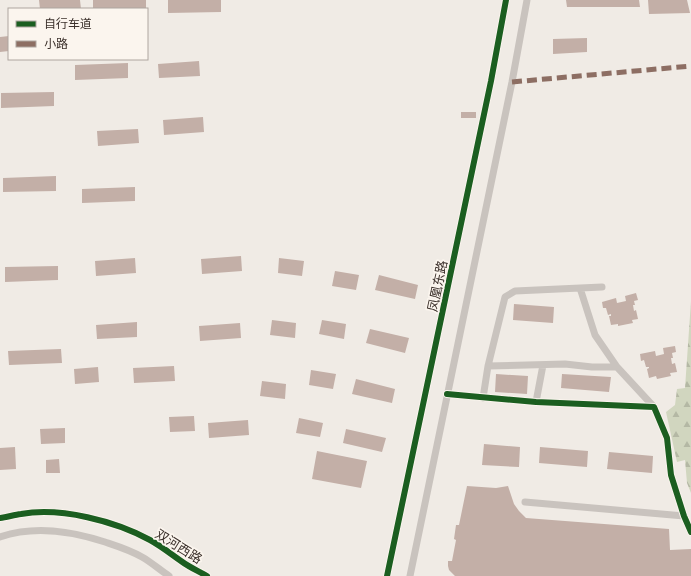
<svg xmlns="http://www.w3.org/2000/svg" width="691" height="576" viewBox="0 0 691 576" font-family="Inter,'Noto Sans SC',sans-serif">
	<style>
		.forest { fill: url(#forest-firs) }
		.building { fill: #c3afa7 }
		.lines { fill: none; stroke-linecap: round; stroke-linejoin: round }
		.minor { stroke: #c9c3be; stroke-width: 7 }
		.quiet { stroke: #8d6e63; stroke-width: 5; stroke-dasharray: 10 5; stroke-linecap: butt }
		.cycleway-casing { stroke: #fbf5ee; stroke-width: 8 }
		.cycleway { stroke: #1b5e20; stroke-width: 6 }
		.labels { text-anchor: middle; stroke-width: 3.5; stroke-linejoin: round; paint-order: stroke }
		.street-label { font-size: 13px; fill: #3b302b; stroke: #fbf5ee }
	</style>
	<defs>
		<pattern id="forest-firs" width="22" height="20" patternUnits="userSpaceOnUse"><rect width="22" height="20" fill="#d1d6bf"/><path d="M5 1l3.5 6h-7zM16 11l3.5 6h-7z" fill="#b4b8a4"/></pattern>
	</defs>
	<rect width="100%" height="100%" fill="#f0ebe5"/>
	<path class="forest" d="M691 301V493L687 483 685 460 677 462 666 412 675 405 677 389 685 388Z"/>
	<path class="building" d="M39 0H80L81 9H40Z
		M93 0H146V9H93Z
		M168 0H221V12L168 13Z
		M566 0H639L640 7H567Z
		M648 0H687L690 13 649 14Z
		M9 36V51L0 52V37Z
		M587 38V52L553 54V39Z
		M199 61 200 76 159 78 158 64Z
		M128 63V78L75 80V65Z
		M54 92V106L1 108V93Z
		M461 112H476V118H461Z
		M203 117 204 132 164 135 163 120Z
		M138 129 139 143 98 146 97 131Z
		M56 176V191L3 192V178Z
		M135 187V201L82 203V189Z
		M241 256 242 271 202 274 201 259Z
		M135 258 136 273 96 276 95 261Z
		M279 258 304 261 302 276 278 273Z
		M58 266V280L5 282V267Z
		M335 271 359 275 356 290 332 286Z
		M379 275 418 285 415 299 375 290Z
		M636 293 638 300 634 301 635 305H633L634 311 636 310 638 319 632 320 633 323 618 326V324L611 325 609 316H611V314L608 315 606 308H603L602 302 616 298 617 303 626 301 625 296Z
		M514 304 554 307 553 323 513 320Z
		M272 320 296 323 295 338 270 335Z
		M322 320 346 324 344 339 319 334Z
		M137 322V337L97 339 96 325Z
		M240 323 241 338 200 341 199 326Z
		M370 329 409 338 405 353 366 343Z
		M675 346 676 352 672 353 673 358H671L672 364 675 363 677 372 670 373 671 376 657 379 656 376 649 378 647 369 649 368V367H646L644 360 641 361 640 354 655 351 656 356 664 354 663 348Z
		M61 349 62 363 9 365 8 351Z
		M174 366 175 381 134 383 133 368Z
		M98 367 99 382 75 384 74 369Z
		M311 370 336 374 333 389 309 385Z
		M496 374 528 376 527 394 495 392Z
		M562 374 611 377 609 392 561 388Z
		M356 379 395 389 392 403 352 394Z
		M262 381 286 384 285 399 260 396Z
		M194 416 195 431 170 432 169 417Z
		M299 418 323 423 320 437 296 433Z
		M248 420 249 435 209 438 208 423Z
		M65 428V443L41 444 40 429Z
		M346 429 386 438 382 452 343 443Z
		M484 444 520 447 519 467 482 465Z
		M15 447 16 469 0 470V448Z
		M540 447 588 451 587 467 539 463Z
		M317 451 367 461 361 488 312 479Z
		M609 452 653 456 652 473 607 469Z
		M59 459 60 473H46V460Z
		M467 486 496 488 508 486 514 504 519 511 526 518 669 529 670 550 691 549V576H455L449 570 448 566V561H452L456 540 454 539 456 525H459Z"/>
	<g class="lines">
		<path class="minor" d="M488 366 565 364 592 367H617L595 335 580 288
			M617 367 654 407
			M447 394 536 402 654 407 667 438 671 475 684 516 691 532
			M483 398 488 366 505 297 515 291 602 287
			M536 402 543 365
			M525 502 684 516
			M0 518C7 517 14 515 21 514 61 507 115 521 150 540 161 546 171 554 181 561 189 567 198 571 207 576
			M0 537C35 525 71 531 105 542 117 546 130 550 142 557 151 562 160 570 169 576
			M387 576 491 81 506 0
			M410 576 512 82 527 0"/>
		<path class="quiet" d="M512 82 691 66"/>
		<g class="cycleway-casing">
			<path id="cycleway" d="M447 394 536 402 654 407 667 438 671 475 684 516 691 532
				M0 518C7 517 14 515 21 514 61 507 115 521 150 540 161 546 171 554 181 561 189 567 198 571 207 576
				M387 576 491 81 506 0"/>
		</g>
		<use href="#cycleway" class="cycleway"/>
	</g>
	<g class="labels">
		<g class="street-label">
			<text transform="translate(437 286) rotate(-78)" y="5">凤凰东路</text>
			<text transform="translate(179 546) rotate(32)" y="5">双河西路</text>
		</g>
	</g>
	<rect x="8" y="8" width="140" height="52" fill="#fbf5ee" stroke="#aea6a0"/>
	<rect x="16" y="21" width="20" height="6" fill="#1b5e20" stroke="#aea6a0"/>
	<text x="44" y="28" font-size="12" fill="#3b302b">自行车道</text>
	<rect x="16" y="41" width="20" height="6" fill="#8d6e63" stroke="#aea6a0"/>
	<text x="44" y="48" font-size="12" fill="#3b302b">小路</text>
</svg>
